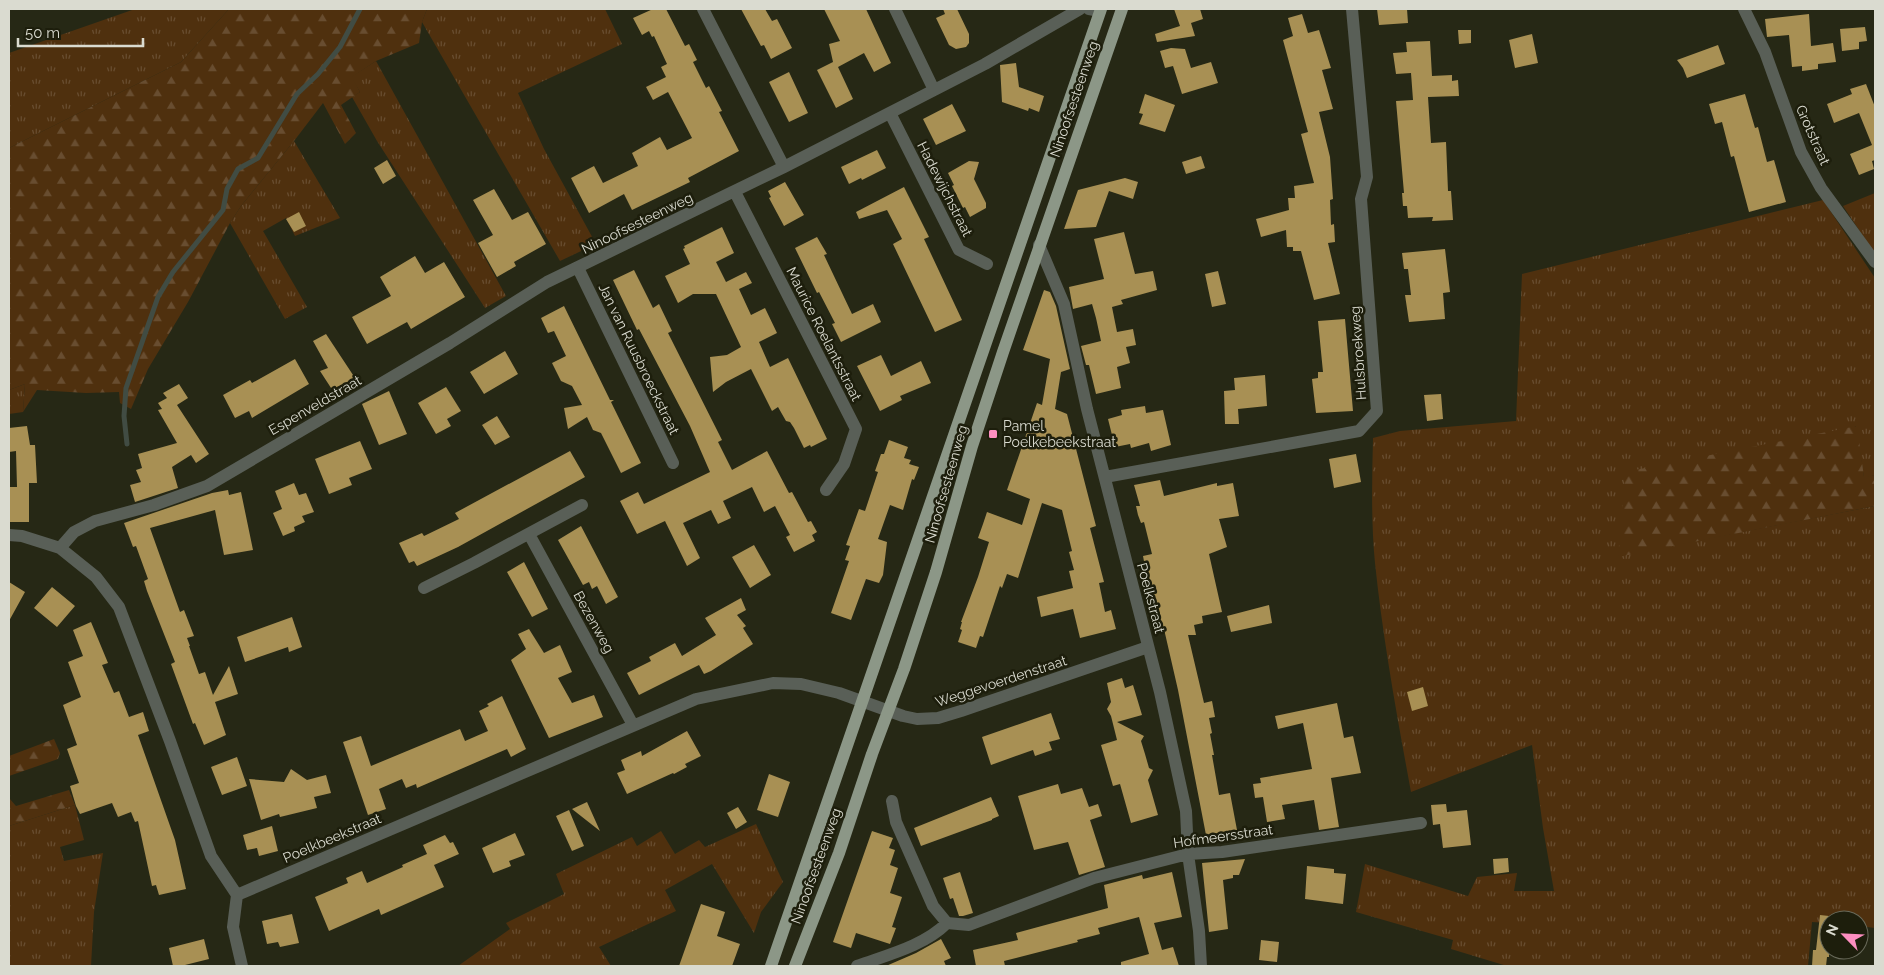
<svg xmlns="http://www.w3.org/2000/svg" width="1884" height="975" viewBox="0 0 1884 975" font-family="Raleway,sans-serif">
	<style>
		.grass { fill: url(#grass-tufts) }
		.forest { fill: url(#forest-firs) }
		.lines { fill: none; stroke-linecap: round; stroke-linejoin: round }
		.stream { stroke: #414c43; stroke-width: 5 }
		.building { fill: #a89054 }
		.minor { stroke: #595f57; stroke-width: 12 }
		.primary { stroke: #8c9787; stroke-width: 12 }
		.poi-dot { fill: #fd8ec0; stroke: #1d1e0c; stroke-width: 2 }
		.labels { text-anchor: middle; stroke-width: 5; stroke-linejoin: round; paint-order: stroke }
		.street-label { font-size: 14px; fill: #dadbd0; stroke: #1d1e0c }
		.poi-label { font-size: 14px; fill: #dadbd0; stroke: #1d1e0c; text-anchor: start }
	</style>
	<defs>
		<pattern id="grass-tufts" width="24" height="20" patternUnits="userSpaceOnUse" patternTransform="scale(1.25)"><rect width="24" height="20" fill="#4f300e"/><path d="M3 7l-1-3M5 7V3M7 7l1-3M15 17l-1-3M17 17v-4M19 17l1-3" fill="none" stroke="#684d30"/></pattern>
		<pattern id="forest-firs" width="22" height="20" patternUnits="userSpaceOnUse" patternTransform="scale(1.25)"><rect width="22" height="20" fill="#4f300e"/><path d="M5 1l3.5 6h-7zM16 11l3.5 6h-7z" fill="#684d30"/></pattern>
	</defs>
	<rect width="100%" height="100%" fill="#262815"/>
	<path class="grass" d="M135 9H229L181 62 9 148V53Z
		M427 9H605L622 44 518 93 544 149 596 244 560 261 422 22Z
		M376 61 506 296 485 308 377 141 352 97 360 92 351 77Z
		M294 141 340 218 295 236 286 218 263 231 307 307 285 319 230 223 241 206Z
		M1875 193V254L1843 206Z
		M1823 200 1875 278V475L1864 478 1856 426 1618 556 1875 506V928L1859 926V920H1829V923L1812 922 1808 966H1507L1451 949 1453 940 1356 912 1365 864 1468 896 1477 877 1517 873 1514 891H1554L1543 828 1532 745 1411 792C1397 716 1383 640 1375 563 1371 521 1372 480 1373 438L1400 431 1516 421 1522 274Z
		M25 384 23 412 9 414V390Z
		M75 805 84 840 60 847 64 861 103 853 94 912 91 966H9V826Z
		M756 824 783 882 761 912 754 933 712 864 665 890 676 911 599 947 611 966H458L510 929 506 923 564 894 556 874 632 837 637 846 661 831 675 854 699 840 705 847Z"/>
	<path class="forest" d="M229 9H427L422 22 419 43 376 61 352 77 360 92 341 105 356 133 345 144 323 103 294 141 241 206 230 223 188 302 148 369 131 409 120 403 119 392 86 393 37 390 23 412 25 384 9 390V148L181 62Z
		M1857 426 1864 477 1875 475V506L1618 557 1625 472Z
		M54 739 60 753 58 759 9 776V756Z
		M69 790 75 805 9 826V798L16 806Z"/>
	<g class="lines">
		<path class="stream" d="M127 444 124 416 126 388 158 297 173 272 223 210 227 189 238 169 258 158 297 94 318 74 340 47 360 9"/>
	</g>
	<path class="building" d="M653 9H666L685 46 689 44 697 60 693 62 706 88 709 86 722 111 719 112 739 151 688 178 690 182 632 210 624 194 589 213 571 178 594 166 603 183 638 166 632 153 660 137 667 150 692 138 668 92 653 100 646 87 666 77 661 67 667 64 654 36 652 37 649 31 642 35 633 18Z
		M741 9H765L772 21 777 19 792 48 771 59 764 45 761 46Z
		M824 9H866L891 63 874 72 864 53 838 67 853 99 836 108 817 70 833 62 829 44 840 41Z
		M943 9H957L969 34V43L966 47 956 49 949 45 936 18 945 14Z
		M1174 9H1200L1203 19 1191 23 1195 36 1157 42 1155 34 1180 26Z
		M1377 9H1407L1408 23 1379 25Z
		M1302 14 1308 33 1319 30 1331 68 1322 70 1333 109 1319 112 1330 157 1333 199 1330 200 1331 225 1334 224 1335 242 1328 243 1340 294 1314 300 1301 251H1293V247H1287L1286 230 1261 237 1256 219 1289 210 1288 198H1295L1294 186 1314 183 1301 134 1308 132 1283 40 1293 36 1288 18Z
		M1809 14 1811 46 1833 43 1836 62 1818 64V69L1802 71V66L1792 67 1789 35 1767 37 1765 19Z
		M1865 27 1867 41 1859 42V49L1842 51 1840 29Z
		M1458 30H1471V43L1459 44Z
		M1532 34 1538 63 1515 68 1509 40Z
		M1430 41 1432 76 1452 75V81L1458 80 1459 96 1428 97 1431 143 1446 142 1448 191H1451L1453 220 1432 221 1433 217 1408 218 1407 206H1403L1402 193H1404L1396 101 1413 100 1411 73 1396 74 1393 53 1407 52 1406 42Z
		M1718 45 1725 64 1687 78 1683 68 1677 60Z
		M1171 48 1185 49 1191 68 1211 62 1218 83 1182 94 1173 66 1165 68 1160 51Z
		M1016 63 1019 87 1044 96 1039 112 1029 108 1028 111 1002 102 1000 65Z
		M789 72 808 113 789 122 769 82Z
		M1866 84 1875 107V160L1872 161 1874 169 1859 175 1850 154 1872 145 1859 113 1834 123 1827 104 1852 94 1850 89Z
		M1145 94 1175 105 1165 132 1139 124 1143 114 1139 113Z
		M1745 94 1755 128 1758 127 1767 162 1774 160 1786 202 1749 212 1734 156 1731 157 1722 122 1715 124 1709 104Z
		M952 104 966 131 936 145 923 119Z
		M877 150 886 168 862 180 861 178 849 184 841 167Z
		M1201 156 1205 168 1186 174 1182 162Z
		M387 160 396 176 383 184 374 168Z
		M969 161 979 162 974 179 986 203V208L970 217 965 207 963 208 952 186 954 185 948 173Z
		M1125 178 1138 182 1133 199 1109 191 1096 227 1064 229 1078 190Z
		M785 182 804 215 784 226 769 198 771 197 768 191Z
		M904 187 929 237 924 239 962 320 935 332 893 244 902 239 887 210 859 219 856 212Z
		M494 189 512 220 528 212 546 244 514 262 516 266 497 277 478 243 493 235 473 200Z
		M299 212 306 226 294 232 286 219Z
		M722 227 734 253 716 262 726 282 746 272 752 283 739 289 751 315 765 308 777 333 759 342 770 367 788 358 827 439 811 447 810 445 804 448 794 428 790 422 786 421 778 407 772 411 751 369 726 382 713 392 710 357 727 355 741 347 716 294H693L678 303 665 276 690 264 683 249 685 248 684 246Z
		M1124 232 1135 274 1153 271 1157 290 1121 300 1123 304 1112 307 1117 332 1133 329 1136 345 1126 347 1130 363 1117 367 1121 388 1096 394 1089 365H1086L1081 346 1101 341 1096 318 1092 304 1073 309 1069 287 1104 279 1094 239Z
		M817 237 827 254 824 255 852 314 873 304 881 322 841 342 832 324 835 323 819 292 817 293 795 248Z
		M1445 249 1450 292 1443 293 1445 319 1409 322 1405 295H1411L1408 269H1404L1402 253Z
		M415 256 425 273 444 262 465 297 411 329 407 322 367 344 352 317 391 296 380 277Z
		M634 270 653 308 659 304 672 331 668 333 722 440 718 442 732 470 767 451 789 493 792 492 808 522 811 521 817 532 812 535 815 541 794 552 786 537 790 535 775 506 764 512 752 487 723 501 731 518 718 524 711 510 683 523 700 558 687 566 665 521 637 534 620 501 638 492 644 504 710 472 690 426 639 329 637 330 613 280Z
		M1218 271 1226 304 1212 307 1205 274Z
		M1044 290 1050 292 1056 306 1070 369 1061 372 1055 409 1067 414 1096 526 1090 528 1104 582 1099 583 1105 612 1111 610 1116 629 1080 638 1073 609 1041 617 1037 597 1073 588 1069 571 1074 570 1069 552 1072 551 1062 510 1042 503 1018 578 1007 574 1002 588 1000 586 983 637 980 636 976 648 958 642 962 630 960 629 962 622H961L978 577 989 542 978 538 983 524 987 512 1022 525 1030 499 1007 490 1037 403 1042 405 1050 359 1023 350Z
		M564 306 610 400H614L611 402 641 463 621 473 601 433 593 430 587 417 568 429 564 408 582 405 572 386 561 381 552 363 566 356 554 331 548 333 541 318Z
		M1345 319 1353 411 1316 413 1312 379 1318 378V372H1323L1318 321Z
		M326 334 355 378 333 391 320 371 328 368 313 341Z
		M505 351 518 374 484 394 470 372Z
		M881 355 891 376 921 361 931 383 900 396 902 400 880 411 857 366Z
		M295 359 309 384 252 418 249 411 235 418 223 395 250 380 252 383Z
		M1265 375 1267 406 1238 409 1239 424H1225L1224 391 1235 390 1234 378Z
		M179 384 188 398 177 405 209 454 196 463 191 455 172 467 178 488 135 502 130 485 141 482 136 470 142 468 138 454 177 443 158 410 162 409 158 403 167 398 163 393Z
		M446 387 461 411 447 419 451 426 436 434 418 403Z
		M389 391 407 434 379 445 362 404Z
		M1441 394 1443 419 1427 421 1424 395Z
		M1145 406 1146 413 1163 410 1171 445 1151 451 1149 443 1131 448 1130 444 1115 447 1108 419 1122 415 1121 410Z
		M497 416 510 437 495 445 482 425Z
		M27 426 30 445H35L37 483H29V522H9V487H17L16 451 9 452V428Z
		M889 440 908 447 904 458 911 460 909 464 919 467 914 480 912 479 903 510 890 505 878 539 887 542 883 575 879 583 866 579 851 620 831 613 849 561 845 560 850 546 846 545 859 509 865 511 878 472 875 471 881 454H884Z
		M360 441 372 469 349 478 352 485 329 494 315 459Z
		M570 451 585 477 458 547 417 566 414 561 409 563 399 543 422 533 424 536 459 519 455 513Z
		M1356 454 1361 482 1334 488 1329 459Z
		M1160 480 1164 496 1217 483V486L1233 483 1239 516 1219 519 1227 547 1209 554 1222 612 1202 616 1203 623 1194 625 1196 635H1188L1204 703 1212 701 1215 717 1209 718 1212 733 1210 734 1214 755H1212L1219 795 1230 793 1237 830 1206 835 1178 690 1164 629 1160 630 1154 606 1148 607 1145 594 1148 593 1146 572 1143 556 1152 554 1144 522 1141 523 1138 515 1136 506H1140L1134 485Z
		M294 483 299 495 306 493 314 512 302 516 305 522 294 527 295 531 283 536 273 513 282 509 275 491Z
		M228 490 229 495 241 492 253 550 224 555 215 510 150 528 180 612 184 610 194 636 187 638 190 646H189L199 674 205 672 213 695 229 666 238 694 215 702 226 735 204 745 195 723 193 724 171 664 175 662 147 591 144 581 148 579 136 546 133 547 124 523 212 493Z
		M581 526 618 597 606 604 597 586 592 589 589 582 583 585 558 540Z
		M754 545 771 575 750 588 732 557Z
		M524 562 548 609 532 617 507 572Z
		M9 582 25 592 9 621Z
		M52 587 75 606 57 627 34 608Z
		M741 598 746 610 737 615 746 626 743 628 753 644 711 671 704 674 699 665 639 695 627 673 651 661 649 657 675 643 682 656 716 635 705 618Z
		M1269 605 1272 623 1231 632 1227 616Z
		M292 617 302 647 289 652 288 647 245 662 237 637Z
		M91 622 108 663 102 665 114 693 119 691 129 717 143 712 149 731 138 735 175 840 186 889 159 895 156 885 152 886 138 821 135 822 131 812 118 817 112 803 80 814 76 806 70 786 79 783 67 749 77 745 63 705 81 697 68 662 83 656 73 630Z
		M529 629 544 653 560 645 572 672 558 678 572 703 594 695 603 717 549 738 511 660 526 649 518 634Z
		M1122 678 1125 688 1133 685 1142 715 1117 722 1144 736 1141 741 1145 754 1149 768 1153 770 1148 780 1158 815 1131 823 1120 784 1113 786 1101 745 1117 740 1111 716 1107 709 1111 702 1107 683Z
		M1423 687 1428 706 1412 711 1407 692Z
		M502 696 526 749 511 757 507 749 417 788 416 784 406 788 402 779 379 789 386 809 368 815 343 742 361 736 371 766 460 729 465 741 488 731 479 711 489 706 487 704Z
		M1337 703 1344 738 1353 736 1361 773 1331 778 1339 827 1319 830 1314 800 1282 805 1285 819 1267 822 1263 797 1255 798 1253 784 1261 783 1260 778 1312 769 1303 723 1278 729 1275 716Z
		M1051 713 1060 739 1049 742 1052 750 1035 756 1033 750 991 765 982 737Z
		M687 731 701 756 685 764 687 767 674 774 673 773 627 794 617 773 625 770 621 760 641 751 642 756Z
		M237 757 247 786 222 795 211 767Z
		M291 769 307 780 326 775 331 793 314 797 317 808 280 817 279 814 261 820 249 779 284 782Z
		M769 774 790 782 778 817 757 810Z
		M1058 784 1061 794 1082 788 1089 807 1098 804 1102 816 1090 820 1105 867 1079 875 1068 842 1034 850 1018 796Z
		M991 797 999 816 992 819V820L921 846 914 828Z
		M587 802 600 831 572 809Z
		M1446 804 1447 812 1467 810 1471 845 1443 848 1440 824 1433 825 1431 805Z
		M738 807 747 822 736 829 727 813Z
		M569 810 584 846 572 851 556 816Z
		M272 826 278 851 259 856 257 848 247 850 243 835Z
		M872 831 893 838 889 848 895 850 890 865 898 868 890 893 902 897 892 927 896 928 890 944 856 933 851 948 833 942Z
		M515 833 525 855 509 861 511 866 493 873 482 848Z
		M445 835 450 843 453 842 459 854 434 865 444 887 381 915 379 909 329 931 315 897 348 883 346 878 362 871 367 883 403 867 402 865 427 854 423 845Z
		M1508 858 1509 872 1494 874 1493 859Z
		M1245 859 1239 875H1233V878L1223 880 1228 929 1209 932 1202 863Z
		M1307 866 1334 869V873L1346 874 1343 904 1305 899Z
		M960 872 973 913 963 916H959L953 898 950 899 943 878Z
		M1172 872 1182 917 1154 923 1162 950 1173 947 1179 966H1121V962L1149 954 1139 917 1098 928 1100 934 1077 940 1078 942 1004 961 1005 966H976L973 950 1018 940 1016 933 1108 908 1104 885 1142 875 1143 879Z
		M701 904 725 912 717 936 740 944 732 966H679Z
		M292 914 299 943 280 947 278 942 267 944 262 921Z
		M1820 915 1829 916V957H1827L1826 966H1812L1813 950H1816Z
		M204 939 209 959 181 966H173L169 948Z
		M941 939 951 958 944 961 946 966H886L916 953Z
		M1261 940 1279 942 1277 962 1259 960Z"/>
	<g class="lines">
		<path class="minor" d="M703 9 784 167
			M895 9 934 90
			M1089 9 1100 11
			M1744 9 1765 52 1801 152 1821 188 1875 262
			M890 113 959 250 987 264
			M735 192 856 429 844 464 826 490
			M1039 245 1064 304 1087 409 1160 692 1186 811 1188 854 1199 931 1201 966
			M578 268 673 463
			M1105 477 1359 431 1377 411 1361 199 1367 177 1352 9
			M529 534 633 725
			M9 535 22 536 60 548 96 577 119 607 170 741 211 856 237 895
			M60 548 74 532 95 521 154 505 207 486 450 343 547 282 784 167 985 64 1080 9
			M424 588 474 563 582 505
			M892 801 896 822 933 906 947 923 969 925 1094 878 1188 854 1222 852 1421 823
			M237 895 696 699 773 683 801 684 839 693 903 716 917 719 938 718 961 711 1148 647
			M237 895 233 927 242 966
			M857 966C887 955 924 946 947 923"/>
		<path class="primary" d="M771 966 1101 9
			M795 966 839 853 872 754 904 669 936 572 972 446 1003 352 1122 9"/>
	</g>
	<rect class="poi-dot" x="988" y="429" width="10" height="10" rx="2.5"/>
	<g class="labels">
		<g class="street-label">
			<text transform="translate(1074 99) rotate(-71)" y="5">Ninoofsesteenweg</text>
			<text transform="translate(1813 135) rotate(66)" y="5">Grotstraat</text>
			<text transform="translate(945 189) rotate(63)" y="5">Hadewijchstraat</text>
			<text transform="translate(637 223) rotate(-26)" y="5">Ninoofsesteenweg</text>
			<text transform="translate(824 334) rotate(63)" y="5">Maurice Roelantsstraat</text>
			<text transform="translate(1358 353) rotate(-94)" y="5">Hulsbroekweg</text>
			<text transform="translate(639 359) rotate(64)" y="5">Jan van Ruusbroeckstraat</text>
			<text transform="translate(315 405) rotate(-30)" y="5">Espenveldstraat</text>
			<text transform="translate(946 484) rotate(-74)" y="5">Ninoofsesteenweg</text>
			<text transform="translate(1151 598) rotate(75)" y="5">Poelkstraat</text>
			<text transform="translate(594 622) rotate(61)" y="5">Bezenweg</text>
			<text transform="translate(1001 681) rotate(-18)" y="5">Weggevoerdenstraat</text>
			<text transform="translate(1223 836) rotate(-8)" y="5">Hofmeersstraat</text>
			<text transform="translate(332 838) rotate(-23)" y="5">Poelkbeekstraat</text>
			<text transform="translate(816 866) rotate(-70)" y="5">Ninoofsesteenweg</text>
		</g>
		<g class="poi-label">
			<text x="1003" y="431">Pamel<tspan x="1003" dy="16">Poelkebeekstraat</tspan></text>
		</g>
	</g>
	<rect width="1884" height="975" fill="none" stroke="#dadbd0" stroke-width="20"/>
	<g transform="translate(1844 935) rotate(294)"><circle r="24" fill="#1d1e0c" stroke="#696a5a"/>
	<path d="M0-4L9 19L0 12L-9 19Z" fill="#fd8ec0"/>
	<text y="-8" font-size="14" font-weight="bold" text-anchor="middle" fill="#dadbd0">N</text>
	</g>
	<path d="M18 38v8h125v-8" fill="none" stroke="#dadbd0" stroke-width="2.5"/>
	<text x="25" y="38" font-size="15" fill="#dadbd0" stroke="#1d1e0c" stroke-width="4" paint-order="stroke">50 m</text>
</svg>
